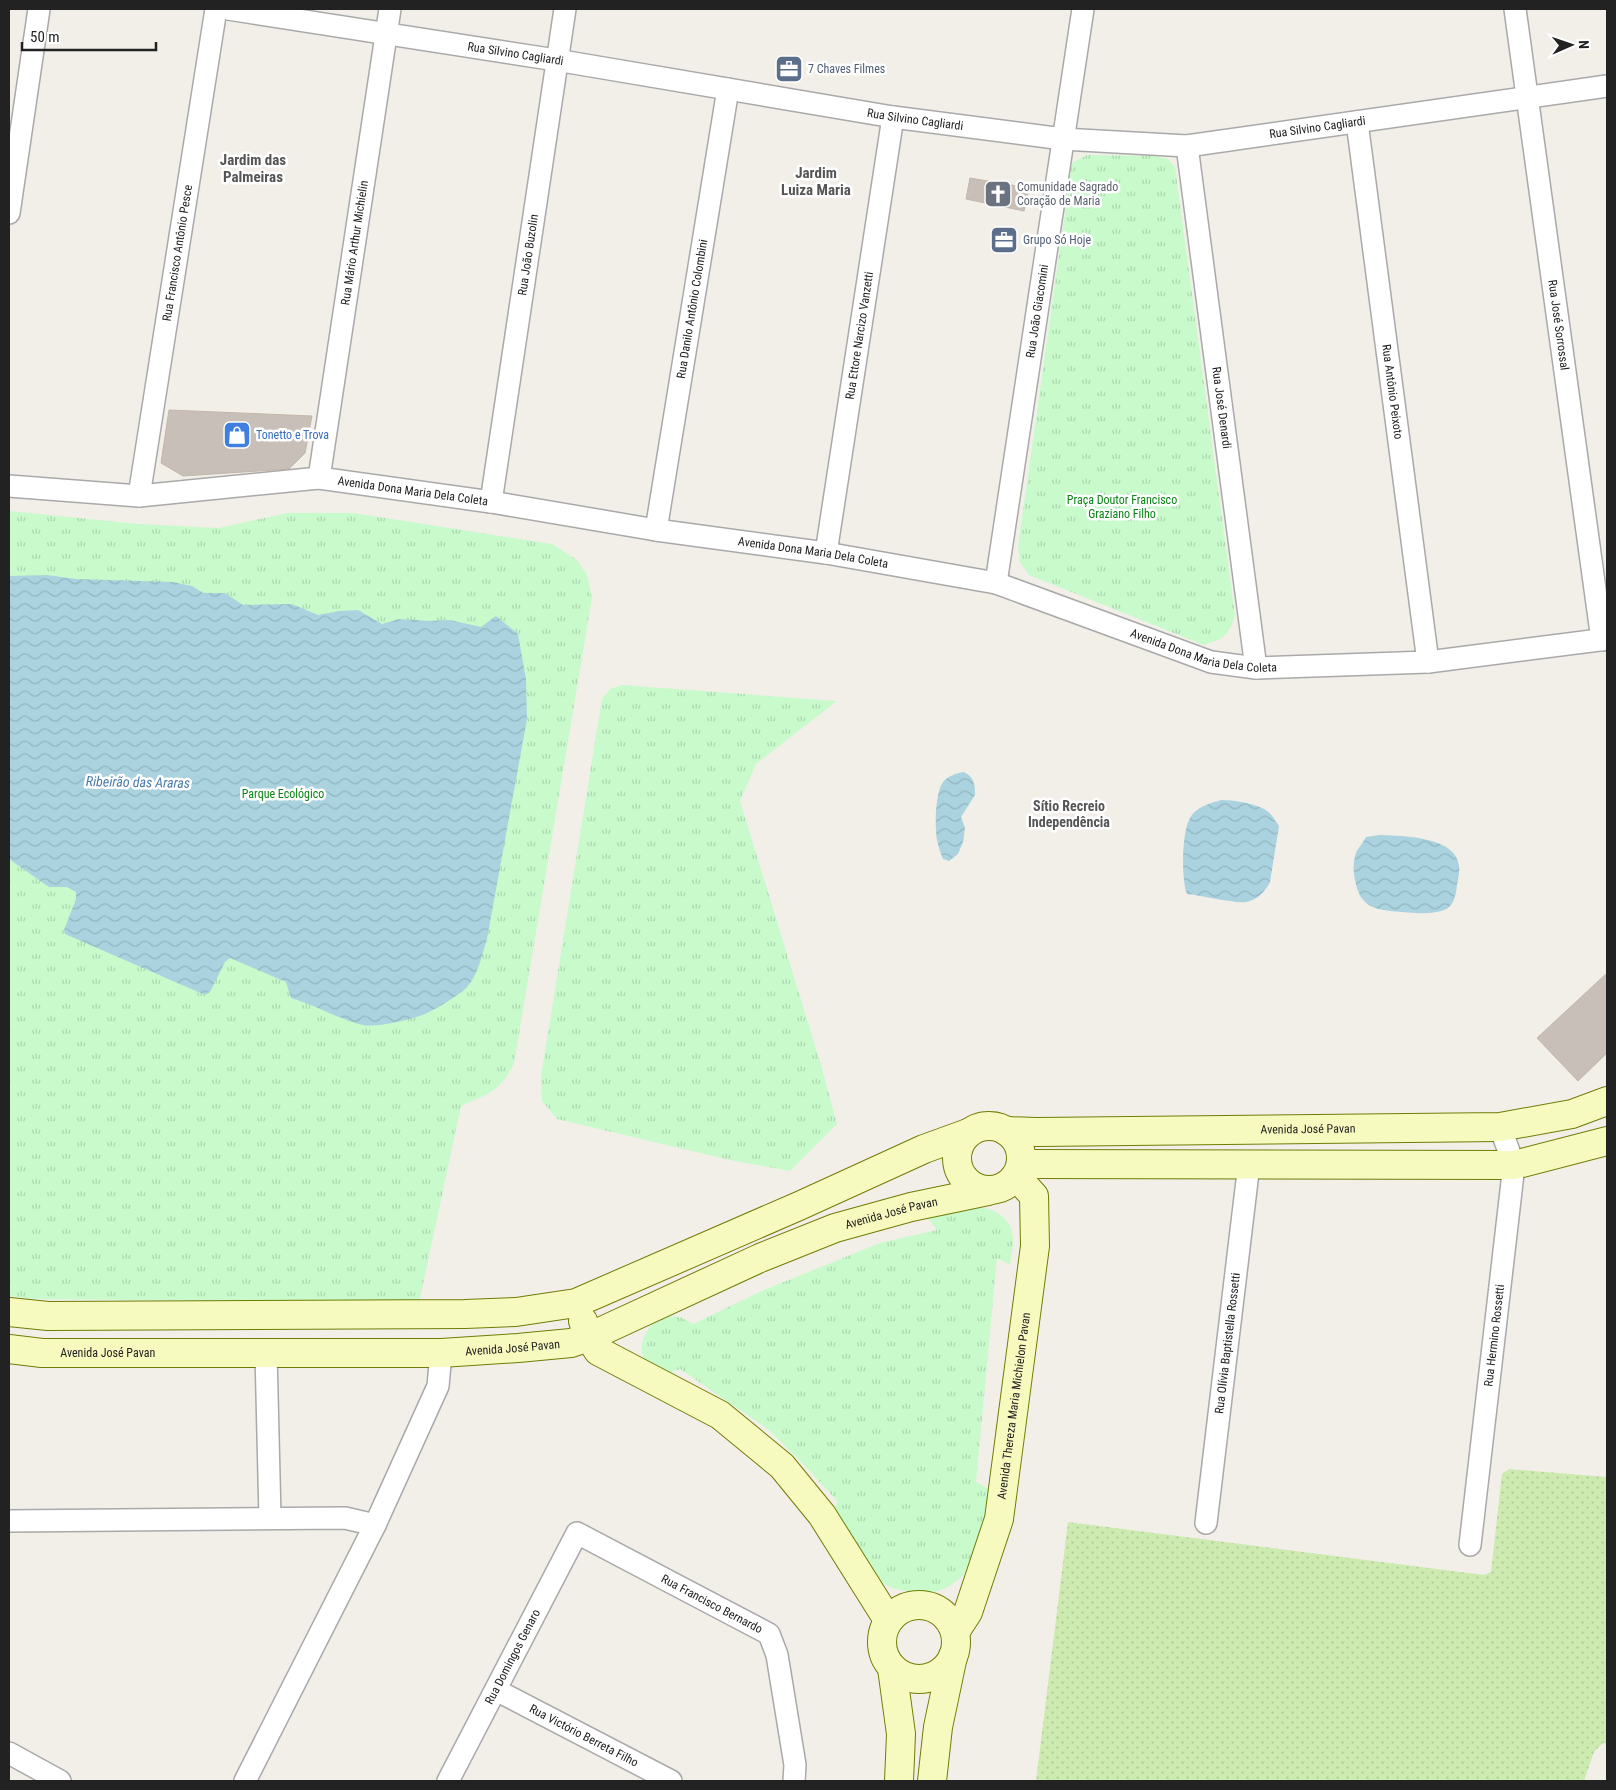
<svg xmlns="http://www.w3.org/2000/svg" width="1616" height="1790" viewBox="0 0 1616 1790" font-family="'Roboto Condensed',sans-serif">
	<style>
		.grass { fill: url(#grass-dots) }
		.park { fill: url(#park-tufts) }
		.water { fill: url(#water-waves) }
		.building { fill: #c7bfb8; stroke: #c4b6ab }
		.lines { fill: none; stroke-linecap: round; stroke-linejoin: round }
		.street-casing { stroke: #a9a9a9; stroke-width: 24 }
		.secondary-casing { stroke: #707d05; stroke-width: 30 }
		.street { stroke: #fff; stroke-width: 21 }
		.secondary { stroke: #f7fabf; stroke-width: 28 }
		.labels { text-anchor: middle; stroke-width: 5; stroke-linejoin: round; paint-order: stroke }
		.street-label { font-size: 12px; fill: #222; stroke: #fff }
		.service-label { font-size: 12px; fill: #4e5e75; stroke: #fff; text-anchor: start }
		.worship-label { font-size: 12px; fill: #5b616d; stroke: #fff; text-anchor: start }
		.shop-label { font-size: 12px; fill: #366cbe; stroke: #fff; text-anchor: start }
		.park-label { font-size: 12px; fill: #0c8416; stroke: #fff }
		.water-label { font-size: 14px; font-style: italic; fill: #4a7aab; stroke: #fff }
		.neighbourhood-label { font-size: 14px; font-weight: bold; fill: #555; stroke: #fff }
		.quarter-label { font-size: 15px; font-weight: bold; fill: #555; stroke: #fff }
	</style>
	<defs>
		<pattern id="grass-dots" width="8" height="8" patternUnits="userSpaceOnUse" patternTransform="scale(1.25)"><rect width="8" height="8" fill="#cdebb0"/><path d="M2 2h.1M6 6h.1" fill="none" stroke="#b0c997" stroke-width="1.8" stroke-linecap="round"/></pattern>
		<pattern id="park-tufts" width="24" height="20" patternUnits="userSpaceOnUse" patternTransform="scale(1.25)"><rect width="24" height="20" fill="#c8facc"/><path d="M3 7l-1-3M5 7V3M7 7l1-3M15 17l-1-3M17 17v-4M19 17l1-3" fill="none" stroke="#acd6af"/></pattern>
		<pattern id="water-waves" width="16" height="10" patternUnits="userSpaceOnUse" patternTransform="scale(1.25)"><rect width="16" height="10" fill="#aad3df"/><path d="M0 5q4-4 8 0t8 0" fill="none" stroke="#92b5bf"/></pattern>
	</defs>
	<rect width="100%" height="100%" fill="#f2efe9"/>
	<path class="grass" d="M1509 1469 1607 1477V1744L1603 1743 1594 1752 1584 1781H1036L1068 1522 1484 1575 1491 1572 1502 1474Z"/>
	<path class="park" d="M1087 155 1155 156 1168 159 1175 167 1235 615C1228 637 1225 638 1204 645L1029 575 1020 562 1018 546 1072 163Z
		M9 511 139 524 219 528 287 513H353L552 544 577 560 587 575 592 598 514 1064C498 1093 489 1093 461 1106L419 1303 33 1299 9 1296Z
		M622 685 837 701 756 764 740 801 821 1065 837 1124 790 1171 730 1160 557 1119 542 1101 541 1076 602 699 610 689Z
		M976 1207C994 1208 1011 1217 1013 1237 1014 1246 1011 1256 1010 1265L997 1258 976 1482 992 1491 974 1553 963 1576 948 1587 935 1592 915 1593 892 1588 878 1580 832 1511 838 1502 810 1471 769 1430 680 1369 660 1377C655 1372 649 1368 646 1363 632 1341 655 1311 679 1317 684 1318 689 1322 693 1324L764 1290 880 1243 937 1230 925 1214Z"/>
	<path class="water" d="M47 575 76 579 173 582 192 586 203 593H225L243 605 292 604 318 615 339 611 358 610 382 624 399 619 429 621 450 620 481 627 496 616 518 634 526 679 527 719 487 939C482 955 478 976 466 988 459 995 436 1009 427 1013 415 1019 376 1028 363 1025 338 1019 315 1005 291 998L286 982 230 958 225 962 210 992 205 995 65 934 64 930 76 899V892L67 887H49L9 859V576Z
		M964 772C974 777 975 784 975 795L961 817 965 828 963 842 958 854 949 861 943 859C941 854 939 849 938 844 934 831 935 793 943 782 948 776 956 773 964 772Z
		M1222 800C1233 800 1252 803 1262 808 1270 811 1274 819 1279 826L1270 882C1265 892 1257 900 1246 902 1237 904 1199 895 1187 894 1181 879 1182 834 1189 820 1195 807 1210 803 1222 800Z
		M1380 835C1402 836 1456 836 1459 866 1460 871 1458 879 1457 885 1456 894 1454 907 1444 910 1431 915 1416 913 1402 912 1377 910 1360 909 1355 880 1353 872 1353 861 1356 853 1358 848 1363 843 1366 837Z"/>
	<path class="building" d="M783 60 798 63 795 78 780 75Z
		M970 178 1029 188 1024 211 966 199Z
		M169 410 312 416 305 453 289 469 183 476 161 463Z
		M1607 973V1053L1578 1081 1537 1038Z"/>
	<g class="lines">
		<g class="street-casing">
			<g id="street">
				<path id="s1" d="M228 9 556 60 893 117 1063 139 1187 146 1607 86"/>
				<path id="s2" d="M1515 9 1602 640"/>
				<path id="s3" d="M1357 122 1428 662"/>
				<path id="s4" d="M1187 146 1256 668"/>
				<path d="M9 213 39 9"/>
				<path id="s5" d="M319 478 390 9"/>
				<path id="s6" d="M9 486 139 496 319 478 491 502 656 530 826 553 996 583 1211 662 1256 668 1428 662 1607 639"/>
				<path id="s7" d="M139 496 216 9"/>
				<path id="s8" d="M491 502 565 9"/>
				<path id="s9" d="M656 530 728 89"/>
				<path id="s10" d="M826 553 893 117"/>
				<path id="s11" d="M996 583 1083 9"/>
				<path d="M266 1353 270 1518"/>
				<path d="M9 1521 345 1518 375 1525"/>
				<path id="s12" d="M1206 1523 1249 1164"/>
				<path id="s13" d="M1470 1545 1514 1165 1500 1127"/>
				<path id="s14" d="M496 1690 671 1781"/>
				<path d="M9 1753 60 1781"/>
				<path d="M245 1781 375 1525 438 1386 441 1353"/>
				<path id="s15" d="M448 1781 577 1533 769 1634 777 1655 795 1765 794 1781"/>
			</g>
		</g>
		<g class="secondary-casing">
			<g id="secondary">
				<circle cx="989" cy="1158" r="32"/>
				<path id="s16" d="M1006 1131 1037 1132 1500 1127 1572 1114 1607 1101"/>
				<path d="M1021 1164 1514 1165 1607 1141"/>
				<path d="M9 1312 48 1316 465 1314 516 1312 576 1303 799 1206 924 1149 968 1133"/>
				<path d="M583 1321 589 1337 598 1351 720 1415 782 1466 822 1515 888 1620"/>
				<path id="s17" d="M9 1349 42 1353H441L518 1348 571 1343 589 1337 760 1258 835 1228 911 1207 988 1191"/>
				<circle cx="919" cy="1642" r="37"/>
				<path id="s18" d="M955 1632 968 1612 999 1519 1035 1246 1034 1196 1016 1176"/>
				<path d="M892 1668 901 1734 899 1781"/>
				<path d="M932 1781 938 1727 953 1656"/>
			</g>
		</g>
		<use href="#street" class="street"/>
		<use href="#secondary" class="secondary"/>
	</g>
	<defs>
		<g id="office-square" transform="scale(1.4375)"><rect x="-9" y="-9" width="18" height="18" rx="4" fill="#5c6f8a" stroke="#fff"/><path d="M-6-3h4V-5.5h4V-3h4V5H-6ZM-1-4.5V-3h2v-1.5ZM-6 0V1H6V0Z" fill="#fff"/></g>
		<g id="church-square" transform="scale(1.4375)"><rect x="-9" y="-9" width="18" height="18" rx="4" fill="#6b7280" stroke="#fff"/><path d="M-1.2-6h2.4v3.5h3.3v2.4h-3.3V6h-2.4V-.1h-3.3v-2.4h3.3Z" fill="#fff"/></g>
		<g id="shop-square" transform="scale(1.4375)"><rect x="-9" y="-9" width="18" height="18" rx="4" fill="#3f7fe0" stroke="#fff"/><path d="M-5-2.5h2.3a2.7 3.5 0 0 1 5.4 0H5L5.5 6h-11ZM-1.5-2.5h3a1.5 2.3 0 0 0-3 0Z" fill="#fff"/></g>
	</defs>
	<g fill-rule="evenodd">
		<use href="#office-square" x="789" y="69"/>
		<use href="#church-square" x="998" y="194"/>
		<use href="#office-square" x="1004" y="240"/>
		<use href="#shop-square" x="237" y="435"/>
	</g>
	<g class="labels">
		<g class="street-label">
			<text dy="4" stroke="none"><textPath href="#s1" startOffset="291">Rua Silvino Cagliardi</textPath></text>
			<text dy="4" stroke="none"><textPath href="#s1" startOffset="696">Rua Silvino Cagliardi</textPath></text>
			<text dy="4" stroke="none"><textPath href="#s1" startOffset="1101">Rua Silvino Cagliardi</textPath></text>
			<text dy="4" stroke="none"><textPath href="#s5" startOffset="238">Rua Mário Arthur Michielin</textPath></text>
			<text dy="4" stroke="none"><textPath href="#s7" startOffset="246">Rua Francisco Antônio Pesce</textPath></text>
			<text dy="4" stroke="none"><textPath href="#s8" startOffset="250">Rua João Buzolin</textPath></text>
			<text dy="4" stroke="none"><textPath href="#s9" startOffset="224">Rua Danilo Antônio Colombini</textPath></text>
			<text dy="4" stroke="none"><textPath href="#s11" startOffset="275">Rua João Giacomini</textPath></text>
			<text dy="4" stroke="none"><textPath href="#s2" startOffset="319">Rua José Sorrossal</textPath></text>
			<text dy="4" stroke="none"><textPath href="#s10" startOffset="220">Rua Ettore Narcizo Vanzetti</textPath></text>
			<text dy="4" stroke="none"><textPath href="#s3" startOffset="272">Rua Antônio Peixoto</textPath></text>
			<text dy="4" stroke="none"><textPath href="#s4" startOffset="264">Rua José Denardi</textPath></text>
			<text dy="4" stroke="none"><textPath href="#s6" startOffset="406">Avenida Dona Maria Dela Coleta</textPath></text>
			<text dy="4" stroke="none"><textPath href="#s6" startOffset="811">Avenida Dona Maria Dela Coleta</textPath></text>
			<text dy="4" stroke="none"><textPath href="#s6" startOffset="1216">Avenida Dona Maria Dela Coleta</textPath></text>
			<text dy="4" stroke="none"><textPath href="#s16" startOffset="302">Avenida José Pavan</textPath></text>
			<text dy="4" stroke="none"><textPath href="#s17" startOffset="909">Avenida José Pavan</textPath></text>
			<text dy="4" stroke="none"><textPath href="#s13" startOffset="211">Rua Hermino Rossetti</textPath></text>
			<text dy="4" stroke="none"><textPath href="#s12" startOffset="181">Rua Olívia Baptistella Rossetti</textPath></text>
			<text dy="4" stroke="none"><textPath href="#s17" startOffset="504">Avenida José Pavan</textPath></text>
			<text dy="4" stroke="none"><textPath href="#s17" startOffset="99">Avenida José Pavan</textPath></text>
			<text dy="4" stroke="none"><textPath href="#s18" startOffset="236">Avenida Thereza Maria Michielon Pavan</textPath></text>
			<text dy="4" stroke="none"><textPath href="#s15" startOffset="432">Rua Francisco Bernardo</textPath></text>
			<text dy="4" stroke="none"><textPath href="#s15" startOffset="140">Rua Domingos Genaro</textPath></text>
			<text dy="4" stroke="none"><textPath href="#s14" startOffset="99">Rua Victório Berreta Filho</textPath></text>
		</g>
		<g class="service-label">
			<text x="808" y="73">7 Chaves Filmes</text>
			<text x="1023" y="244">Grupo Só Hoje</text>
		</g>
		<g class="worship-label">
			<text x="1017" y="191">Comunidade Sagrado<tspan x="1017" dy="14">Coração de Maria</tspan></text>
		</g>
		<g class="shop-label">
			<text x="256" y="439">Tonetto e Trova</text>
		</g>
		<g class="park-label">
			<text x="1122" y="504">Praça Doutor Francisco<tspan x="1122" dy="14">Graziano Filho</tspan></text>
			<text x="283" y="798">Parque Ecológico</text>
		</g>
		<g class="water-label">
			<text transform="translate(138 782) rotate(1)" y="5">Ribeirão das Araras</text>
		</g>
		<g class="neighbourhood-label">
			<text x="1069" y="811">Sítio Recreio<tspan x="1069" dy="16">Independência</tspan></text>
		</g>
		<g class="quarter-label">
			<text x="253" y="165">Jardim das<tspan x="253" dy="17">Palmeiras</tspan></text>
			<text x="816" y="178">Jardim<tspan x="816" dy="17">Luiza Maria</tspan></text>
		</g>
	</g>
	<rect width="1616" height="1790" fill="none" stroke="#222222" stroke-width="20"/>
	<g transform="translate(1571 45) rotate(88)" stroke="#ffffff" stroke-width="4" paint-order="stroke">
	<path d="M0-4L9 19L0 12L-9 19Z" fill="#222222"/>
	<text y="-8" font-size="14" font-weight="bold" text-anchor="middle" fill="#222222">N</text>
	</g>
	<path d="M22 42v8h134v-8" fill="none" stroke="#222222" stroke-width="2.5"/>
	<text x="30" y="42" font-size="15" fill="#222222" stroke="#ffffff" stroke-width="4" paint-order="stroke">50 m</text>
</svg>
